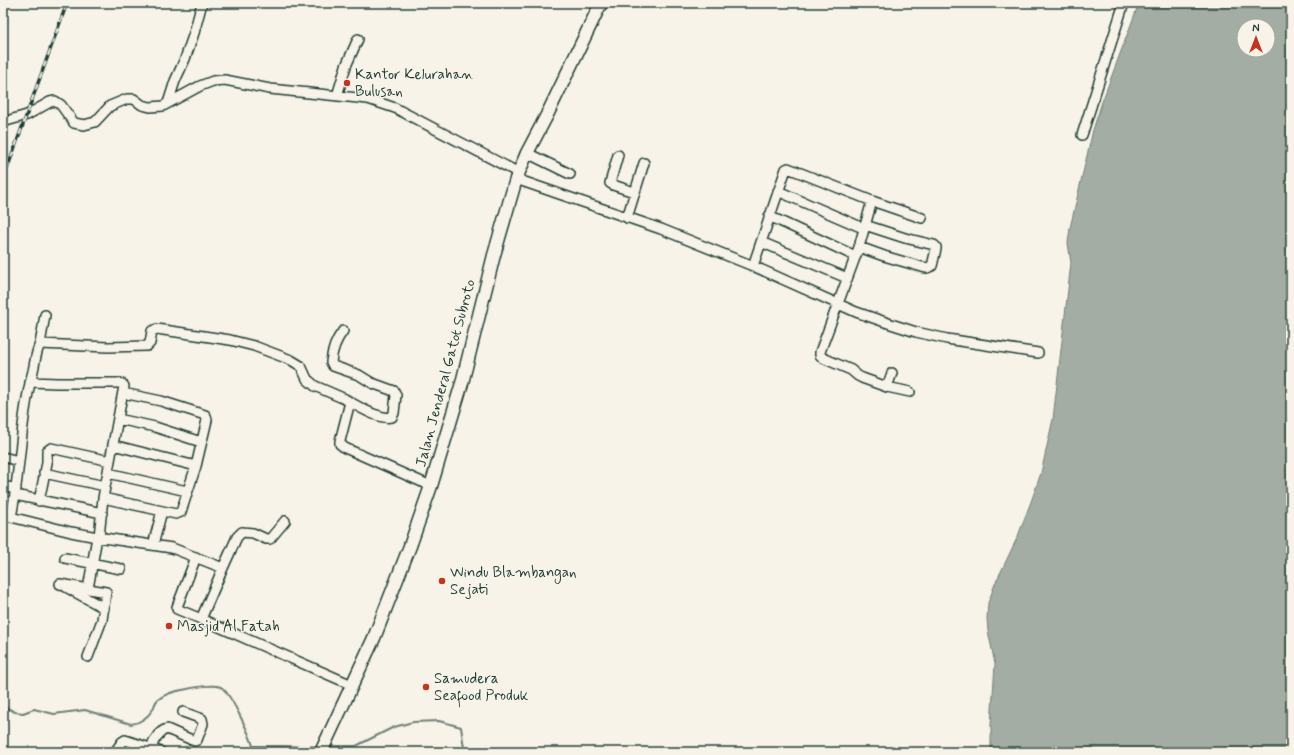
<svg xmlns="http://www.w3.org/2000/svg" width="1294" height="755" viewBox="0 0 1294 755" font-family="Mynerve,sans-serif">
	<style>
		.water { fill: #a4ada3; stroke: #6f8077; fill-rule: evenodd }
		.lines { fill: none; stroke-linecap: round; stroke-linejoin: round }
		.stream { stroke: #6f8077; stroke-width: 2 }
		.minor-casing { stroke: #1f3d34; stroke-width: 12 }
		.highway-casing { stroke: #1f3d34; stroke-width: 15 }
		.minor { stroke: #f7f3e8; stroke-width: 9 }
		.highway { stroke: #f7f3e8; stroke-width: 12 }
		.rail-casing { stroke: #1f3d34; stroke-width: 3.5 }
		.rail { stroke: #f7f3e8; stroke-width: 2; stroke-dasharray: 6; stroke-linecap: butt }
		.poi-dot { fill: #c8321e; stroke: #f7f3e8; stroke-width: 1.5 }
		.labels { text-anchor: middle; stroke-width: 3; stroke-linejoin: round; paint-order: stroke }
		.poi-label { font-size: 15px; fill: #1f3d34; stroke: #f7f3e8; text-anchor: start }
		.street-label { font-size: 15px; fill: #1f3d34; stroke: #f7f3e8 }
	</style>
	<rect width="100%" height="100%" fill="#f7f3e8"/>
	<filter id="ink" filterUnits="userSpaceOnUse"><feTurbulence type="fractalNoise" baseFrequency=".025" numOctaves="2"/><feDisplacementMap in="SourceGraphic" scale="8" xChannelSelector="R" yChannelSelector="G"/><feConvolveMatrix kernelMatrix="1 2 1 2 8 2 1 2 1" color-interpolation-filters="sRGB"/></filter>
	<g filter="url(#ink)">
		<path class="water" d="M1139 3H1291V752H991V725L995 664 988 631 987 619 988 603 995 584 1018 536 1032 499 1041 473 1053 419 1071 263 1068 243 1070 228 1093 130 1102 102ZM1244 26H1268V50H1244Z"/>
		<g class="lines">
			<path class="stream" d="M3 706 15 712 23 713 34 709 54 714 85 710 131 724C140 723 148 717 153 709 155 705 155 701 159 699 167 692 178 691 187 689 195 687 213 684 221 687 230 692 250 735 253 746H285L305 747 319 746
				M330 746H356L394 727 413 722 439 721 461 727 464 748 483 752"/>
			<g class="minor-casing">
				<path id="minor" d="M337 96 346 66 358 39
					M168 103 175 81 185 59 194 33 202 3
					M3 122 27 115 50 102 55 101 61 105 74 123 84 125 95 122 110 106 127 99H134L142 105 150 107 163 106 200 86 213 81 225 80 270 89 368 99 395 108 519 173
					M1082 135 1124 3
					M527 153 570 174
					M618 155 610 183 613 185 634 192
					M516 179 661 229 753 266 856 312 891 324 916 332 947 339 1038 353
					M778 191 863 228
					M872 201 859 247 820 352V355L823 358 851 370 858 376 862 378 887 387 910 392
					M769 216 855 256
					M627 218 644 163
					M761 242 847 278
					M859 247 884 256 922 267 927 268 932 266 936 249V247L934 245 905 238 865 225
					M753 266 786 169 788 168 872 201 922 218
					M343 331C336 340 332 351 331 362L333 366 359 375 372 383 394 391 396 395 394 413 392 417C380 420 361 408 350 402
					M40 344 45 315
					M30 382 57 383H119L122 384 124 386 103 498 99 537
					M887 387 892 373
					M118 419 155 427 201 442
					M113 445 196 466
					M3 457 19 461
					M44 473 105 486
					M108 473 187 491
					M3 486 16 489
					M15 495 102 513
					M103 498 176 514 181 512 196 466 207 420 206 416 205 415 161 401 123 393
					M39 501 47 463V451L51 448 110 461
					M3 515 71 532 97 537 172 548 223 568 201 619 352 685
					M11 517C21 469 20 419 33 371 35 362 36 352 40 344L108 347 147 346 150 343 152 331 157 329 230 340 254 346 291 360 301 366 307 379 315 386 345 399 350 402 340 441V444L345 448 431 486
					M153 545 162 511
					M196 557 177 607V609L201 619
					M65 558 121 569
					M223 568 237 537 242 532 253 533 266 539H270L285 521
					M60 584 106 592 102 620 88 657
					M66 587 104 608
					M88 589 97 537
					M115 752 122 742 125 740 153 749
					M161 752 153 749 152 746C154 739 160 731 167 729L192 740 195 741 197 740 203 724 202 719 183 712"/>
			</g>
			<g class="highway-casing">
				<path id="highway" d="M321 752 374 638 410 546 431 486 462 383 494 255 516 179 527 153 547 115 601 3"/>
			</g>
			<use href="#minor" class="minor"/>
			<use href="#highway" class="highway"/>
			<g class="rail-casing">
				<path id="rail" d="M3 180 67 3"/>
			</g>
			<use href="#rail" class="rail"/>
		</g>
	</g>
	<g class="poi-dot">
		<circle cx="347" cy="83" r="4"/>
		<circle cx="442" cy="581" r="4"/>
		<circle cx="169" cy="626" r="4"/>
		<circle cx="426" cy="687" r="4"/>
	</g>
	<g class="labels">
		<g class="poi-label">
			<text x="355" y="79">Kantor Kelurahan<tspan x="355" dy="17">Bulusan</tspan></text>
			<text x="450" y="577">Windu Blambangan<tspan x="450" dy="17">Sejati</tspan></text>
			<text x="177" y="631">Masjid Al Fatah</text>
			<text x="434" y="683">Samudera<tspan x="434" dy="17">Seafood Produk</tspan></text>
		</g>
		<g class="street-label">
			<text transform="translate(445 373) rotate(-75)" y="5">Jalan Jenderal Gatot Subroto</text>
		</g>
	</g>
	<rect width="1294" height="755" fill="none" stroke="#f7f3e8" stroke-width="16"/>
	<rect x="8" y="8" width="1278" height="739" fill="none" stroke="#1f3d34" stroke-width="1.5" filter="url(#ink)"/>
	<g transform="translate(1256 38)"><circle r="19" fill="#f7f3e8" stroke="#a1aaa0"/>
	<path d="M0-3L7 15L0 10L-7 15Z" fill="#c8321e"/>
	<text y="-6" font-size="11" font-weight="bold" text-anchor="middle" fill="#1f3d34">N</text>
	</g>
</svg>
